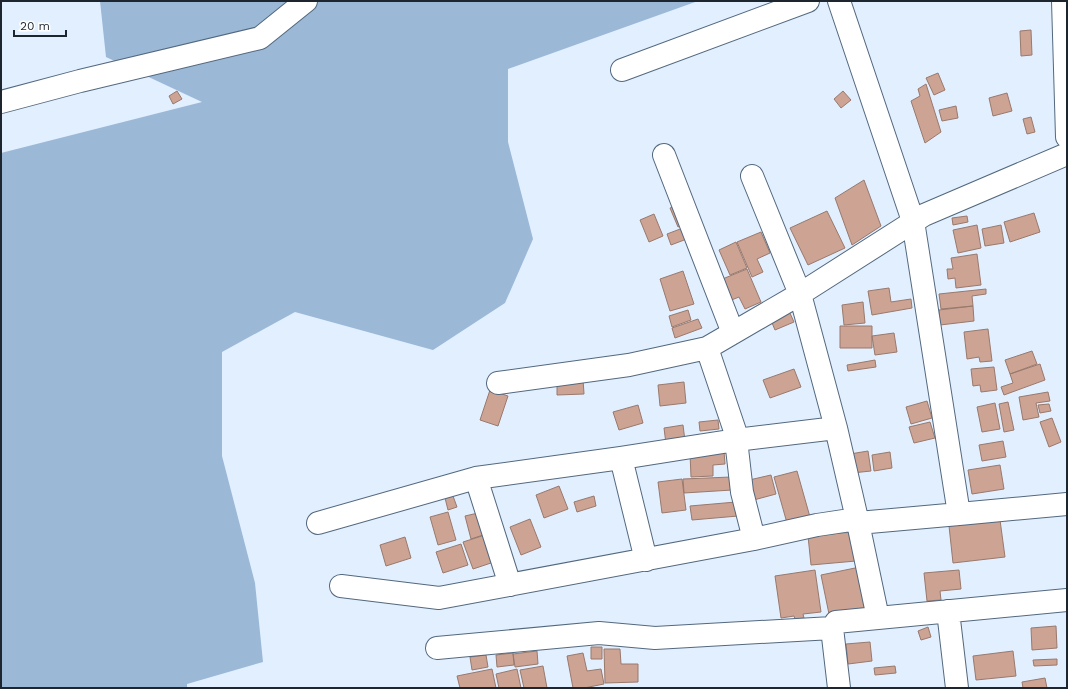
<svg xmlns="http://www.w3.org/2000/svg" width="1068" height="689" viewBox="0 0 1068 689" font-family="'Work Sans',sans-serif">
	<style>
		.water { fill: #9bb8d7 }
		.building { fill: #cda393; stroke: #99796d }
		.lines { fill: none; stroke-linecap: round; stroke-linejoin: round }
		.minor-casing { stroke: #53687e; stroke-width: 24 }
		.minor { stroke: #fff; stroke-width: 22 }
	</style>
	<rect width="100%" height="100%" fill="#e1efff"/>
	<path class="water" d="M100 1H698L508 69V142L533 239 505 303 433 350 295 312 222 352V456L255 583 263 662 187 684V688H1V153L202 102 106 57Z"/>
	<path class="building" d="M1031 30 1032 55 1021 56 1020 31Z
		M938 73 945 90 934 95 926 78Z
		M926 84 941 132 925 143 911 101 920 96 918 89Z
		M177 91 182 99 173 104 169 96Z
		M843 91 851 100 841 108 834 99Z
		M1007 93 1012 111 993 116 989 98Z
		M956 106 958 118 942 121 939 110Z
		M1031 117 1035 132 1027 134 1023 119Z
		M864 180 881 226 852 245 835 198Z
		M679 205 686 224 678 227 670 208Z
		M827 211 845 248 808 265 790 228Z
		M1034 213 1040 232 1010 242 1004 222Z
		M654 214 663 236 649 242 640 220Z
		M967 216 968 222 953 225 952 218Z
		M977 225 981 248 958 253 953 230Z
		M1001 225 1004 243 985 246 982 229Z
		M688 226 692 237 671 245 667 234Z
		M761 232 770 253 757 259 763 272 752 277 737 242Z
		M736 242 747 268 730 275 719 250Z
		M977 254 981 285 956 288 955 278 948 279 947 269H953L951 258Z
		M747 269 761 302 745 309 739 297 729 301 720 280Z
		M683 271 694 304 670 311 660 279Z
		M889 288 891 302 911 299 912 308 872 315 868 291Z
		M986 289V294L972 296 973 306 941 309 939 294Z
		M863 302 865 323 844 325 842 305Z
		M973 306 974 321 940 325 939 310Z
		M688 310 691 320 672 327 669 316Z
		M789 311 794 322 775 330 770 318Z
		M698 319 702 328 675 338 672 328Z
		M840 326H872V348H840Z
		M988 329 992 361 980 362 979 357 967 359 964 332Z
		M894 333 897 352 875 355 872 336Z
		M1032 351 1037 364 1010 374 1005 360Z
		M875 360 876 367 848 371 847 365Z
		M1040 364 1045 380 1004 395 1001 387 1013 383 1010 374Z
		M994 367 997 390 981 392 980 385 973 386 971 369Z
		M794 369 801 387 770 398 763 380Z
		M557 379H583L584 394 557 395Z
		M684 382 686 403 660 406 658 385Z
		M490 390 508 396 498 426 480 420Z
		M1048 392 1050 401 1036 403 1039 417 1023 420 1019 397Z
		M927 401 932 418 911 424 906 407Z
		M1008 402 1014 430 1004 432 999 404Z
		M995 403 1000 429 982 432 977 407Z
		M1049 404 1051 411 1040 413 1038 405Z
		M638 405 643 423 619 430 613 412Z
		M1052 418 1061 442 1049 447 1040 422Z
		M718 420 719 429 700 431 699 422Z
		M930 422 935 438 914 443 909 427Z
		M683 425 685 441 666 444 664 428Z
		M1003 441 1006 457 982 461 979 445Z
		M724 451 725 464 713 465V476L691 477 690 453Z
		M868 451 871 471 852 473 850 454Z
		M890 452 892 468 874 471 872 455Z
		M1000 465 1004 489 972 494 968 470Z
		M797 471 810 517 787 523 774 477Z
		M771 475 776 494 750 501 745 481Z
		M731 477 732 490 684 493 683 479Z
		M682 479 686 510 662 513 658 482Z
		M559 486 568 509 544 518 536 495Z
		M453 496 457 507 448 510 445 498Z
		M594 496 596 506 577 512 574 502Z
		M736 502 738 516 692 520 690 506Z
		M448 512 456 540 438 545 430 517Z
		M478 513 483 535 471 539 465 516Z
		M530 519 541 547 521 555 510 527Z
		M1000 520 1005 557 953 563 949 526Z
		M853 532 856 561 811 565 808 536Z
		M485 535 494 562 473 569 463 542Z
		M405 537 411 558 386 566 380 545Z
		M461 544 468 565 443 573 436 552Z
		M860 567 868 607 829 614 821 575Z
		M815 570 821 612 803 614 804 618 795 619 794 616 781 618 775 576Z
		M959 570 961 589 940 591 941 600 927 601 924 573Z
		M1056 626 1057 648 1032 650 1031 628Z
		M928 627 931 637 921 640 918 631Z
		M870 642 872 661 848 664 846 644Z
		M591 647H602V659H591Z
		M604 649H620L621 664H638V682L605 683Z
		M537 651 538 664 515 667 513 654Z
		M1013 651 1016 676 976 680 973 656Z
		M513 653 514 665 497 667 496 655Z
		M583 653 587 671 601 669 604 684 584 688H573L567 656Z
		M486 655 488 667 472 670 470 657Z
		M1057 659V665L1034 666 1033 660Z
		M543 666 547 688H524L520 670Z
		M895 666 896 673 875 675 874 668Z
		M492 669 496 688H460L457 676Z
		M517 669 521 688H499L496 674Z
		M1045 678 1047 688H1023L1022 682Z"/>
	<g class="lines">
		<g class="minor-casing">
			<path id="minor" d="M839 1 913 221 959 514 1067 504
				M1063 1 1067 137
				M622 70 808 1
				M1 102 80 81 260 38 306 1
				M664 155 733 333
				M752 176 800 294 836 428 858 523 959 514
				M498 383 629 365 707 348
				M621 458 646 560
				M476 478 510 585
				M857 519 817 525 754 539 742 492 735 431 707 348 800 294 924 215 1067 154
				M318 523 476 478 621 458 736 440 836 428
				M858 523 878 618
				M341 586 439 598 754 539
				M948 611 957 688
				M832 628 839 688
				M437 648 599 633 655 638 832 628 836 622 1067 600"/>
		</g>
		<use href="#minor" class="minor"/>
	</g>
	<rect width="1068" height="689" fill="none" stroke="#1d252f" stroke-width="4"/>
	<path d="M14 30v6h52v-6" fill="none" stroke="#1d252f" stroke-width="2"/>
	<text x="20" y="30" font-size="12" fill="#1d252f" stroke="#ffffff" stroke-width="3" paint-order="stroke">20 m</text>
</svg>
